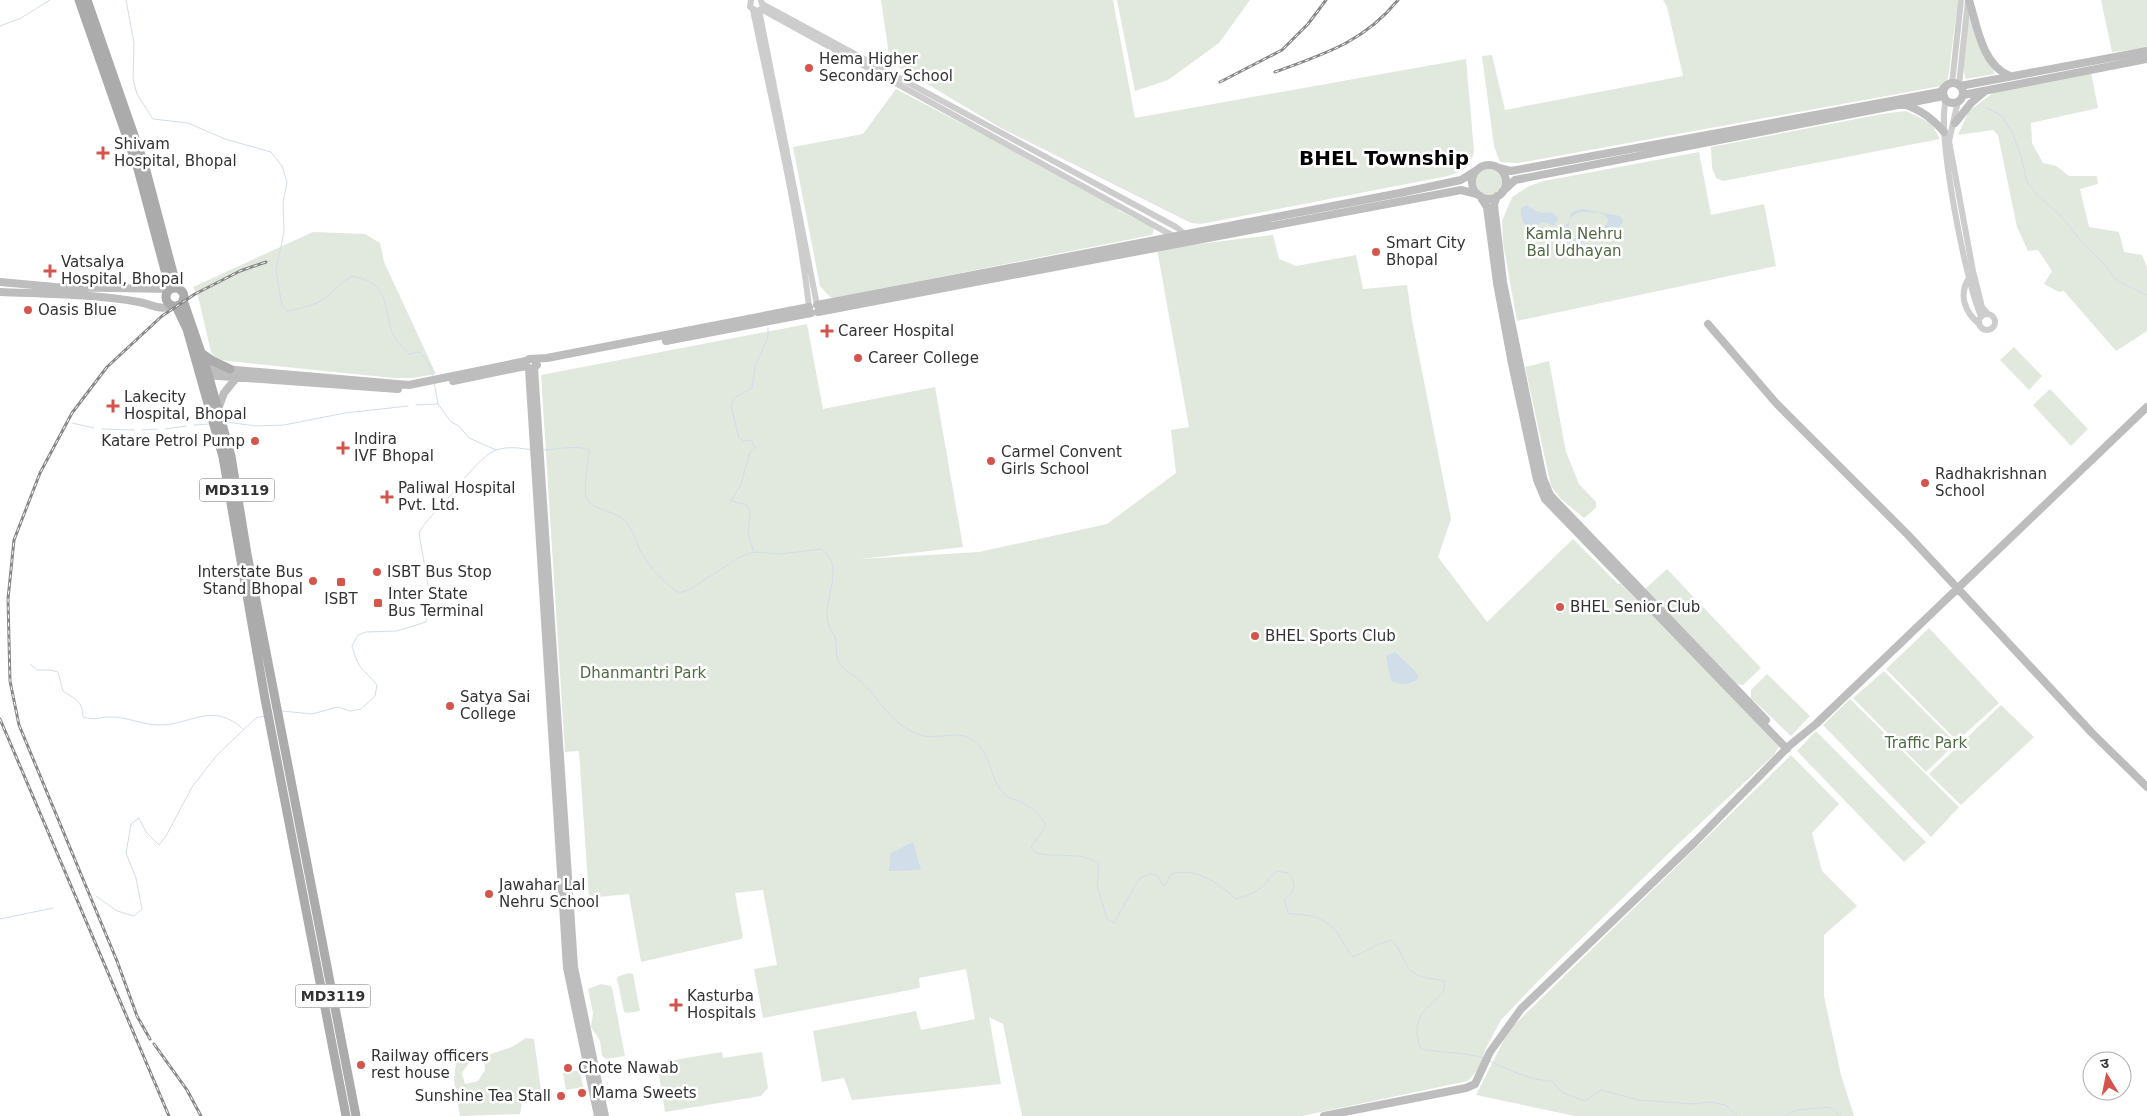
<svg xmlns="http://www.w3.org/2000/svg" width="2147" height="1116" viewBox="0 0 2147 1116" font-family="'DejaVu Sans','Noto Sans Devanagari',sans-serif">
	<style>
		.green { fill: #e1e8dd }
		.water { fill: #d2ddea; fill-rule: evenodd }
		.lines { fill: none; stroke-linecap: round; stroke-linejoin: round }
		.stream { stroke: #d2ddea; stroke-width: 1 }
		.tertiary { stroke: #cdcdcd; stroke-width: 6 }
		.secondary { stroke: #bdbdbd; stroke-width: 8 }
		.primary { stroke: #ababab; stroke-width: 9 }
		.rail-casing { stroke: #888; stroke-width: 3 }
		.rail { stroke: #fff; stroke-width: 1; stroke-dasharray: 4; stroke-linecap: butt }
		.poi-dot { fill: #d3554c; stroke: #fff; stroke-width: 2 }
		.labels { text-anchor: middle; stroke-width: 5; stroke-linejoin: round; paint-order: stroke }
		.shield { fill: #fff; stroke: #707070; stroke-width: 1 }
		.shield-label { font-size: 14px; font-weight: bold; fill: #333 }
		.poi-label { font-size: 15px; fill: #333; stroke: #fff; text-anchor: start }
		.park-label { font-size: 15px; fill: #516a44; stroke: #fff }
		.district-label { font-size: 20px; font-weight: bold; fill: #000; stroke: #fff }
	</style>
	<rect width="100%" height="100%" fill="#fff"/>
	<path class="green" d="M881 0H1113L1135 118 1466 59 1474 151C1471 167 1463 171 1448 176L1201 224 1191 223 1001 128 890 62Z
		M1117 0H1250L1219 43 1168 80 1135 91Z
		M1663 0H1958L1948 79 1941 86 1518 163 1500 162 1494 146 1482 56 1492 55 1505 110 1683 76 1667 7Z
		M2101 0H2147V48L2112 52Z
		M1972 17 1979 41 1995 74 1966 79C1959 62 1966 36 1968 18Z
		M2091 72 2098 108 2031 123 2032 143 2043 163 2056 166 2069 176H2097L2098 184 2080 189 2089 227 2119 232 2124 252 2142 255 2147 267V331L2116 351 2064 291 2059 292 2044 284 2052 271 2038 250 2028 251 2017 227 1998 135 1993 130 1958 135 1969 111 1997 90Z
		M896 89 1119 206 1118 210 1152 227 1154 230 1152 235 834 298 830 297 820 286 793 147 863 134Z
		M1906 111 1931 123 1940 139 1723 181 1716 178 1712 167 1711 147 1882 114Z
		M1699 152 1711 215 1764 204 1776 266 1517 321 1503 243 1502 221 1512 197 1529 186 1544 181Z
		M1476 182a13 13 0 1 1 26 0a13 13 0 1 1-26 0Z
		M313 232 365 234 380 243 384 262 436 374 413 378H393L228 361 217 359 211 352 198 296 193 287Z
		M1273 235 1279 259 1296 266 1356 255 1363 289 1407 285 1412 320 1451 519 1438 557 1487 622 1573 539 1618 584 1620 583 1779 746 1774 755 1677 845 1539 980 1501 1020 1485 1050 1481 1066 1468 1081 1302 1116H1022L1003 1024 989 1017 1001 1084 852 1100 844 1078 822 1082 813 1031 916 1011 921 1030 975 1019 966 969 919 978 920 988 763 1018 754 969 777 965 763 890 735 893 743 937 741 939 641 962 629 894 589 898 579 751 565 752 541 375 807 324 823 409 935 387 963 547 861 559 979 552 1107 524 1176 473 1171 430 1189 427 1157 249Z
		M2014 347 2042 376 2029 390 2000 360Z
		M1549 361 1566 452 1579 484 1596 502V508L1584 518 1561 499 1551 486 1525 367Z
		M2050 389 2088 429 2071 446 2033 405Z
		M1667 569 1761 668 1743 685 1737 684 1645 589Z
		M1929 628 1999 703 1957 741 1886 669Z
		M1884 671 1956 743 1926 772 1853 698Z
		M1767 674 1810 716 1791 736 1751 698V690Z
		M1850 699 1959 807 1931 837 1823 725Z
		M2001 705 2034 737 1961 805 1929 774Z
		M1816 731 1926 842 1904 862 1797 751Z
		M1791 755 1839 804 1812 833 1822 871 1857 906 1824 935V996L1841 1075 1854 1116H1575L1476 1095 1509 1030Z
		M629 973 633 974 640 1011 627 1013 624 1012 617 978 619 976Z
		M601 984 611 986 612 988 625 1056 606 1059 602 1056 600 1041 591 1027 593 1013 588 989Z
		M526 1038 534 1039 542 1098 522 1103 520 1114 460 1116 454 1080 456 1063 473 1057 462 1073 465 1084 478 1081 485 1070 484 1056 512 1047Z
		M722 1052 723 1058 762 1052 768 1088 761 1096 665 1112 657 1063Z
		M580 1070 583 1087 566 1090 563 1073Z"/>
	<path class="water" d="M1527 205C1531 207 1535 211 1539 212 1548 215 1549 208 1558 218L1555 226 1542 222 1532 229C1523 227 1520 217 1521 208Z
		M1582 209 1620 216 1623 221 1613 237 1609 240 1598 238 1584 242H1575L1569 240 1556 228C1559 227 1562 228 1565 226 1574 221 1564 212 1582 209ZM1585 212 1600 213 1606 216 1608 221C1603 235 1585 242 1571 237L1568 229 1570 218 1577 213Z
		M1395 652 1415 671 1419 678C1410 685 1402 686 1391 681L1386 656Z
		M913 842 921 870 889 871 891 853Z"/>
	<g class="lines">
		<path class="stream" d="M126 0 134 43 133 79 137 94 153 119 188 123 225 139 271 152 282 166 287 182 283 203 284 231 276 271 282 306 288 311C302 308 319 305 330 294 338 287 343 281 352 276 390 284 382 302 392 332 395 341 403 347 409 354L419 352C427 359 430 366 433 376
			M0 26 21 18 50 0
			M1987 108 2002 116 2013 134 2022 160 2027 182 2036 194 2061 216 2074 233 2103 263 2117 281 2147 295
			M434 382 438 404 451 422 459 426 469 438 496 450
			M416 405 438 404
			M226 422 256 426 284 425 345 413 408 406
			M72 423 94 428
			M194 425 209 424
			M102 429 134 430
			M165 429 186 426
			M142 430 157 429
			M543 450C560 450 572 444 589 450 589 462 582 491 587 499 594 511 614 510 624 520 632 527 635 540 640 550 650 568 662 581 679 593L691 589 738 558 754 552 781 554 821 549C847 566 822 599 828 623 829 628 833 632 835 637 839 649 832 656 844 669 847 672 852 674 856 677 879 696 892 729 924 736 940 739 958 730 973 740 992 754 989 779 1005 795 1009 798 1014 799 1019 801 1032 807 1039 814 1046 826L1031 847 1036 853C1056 858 1083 851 1099 864L1097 886 1107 919 1114 923 1139 879 1149 874 1157 875 1164 887 1171 874C1197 867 1218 883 1236 899 1246 896 1255 893 1263 886 1268 881 1271 875 1277 871L1288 873C1297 884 1295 892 1284 900L1289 914C1310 914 1329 918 1340 937 1345 945 1347 950 1354 957L1379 944 1391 940C1403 949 1402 965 1414 973 1423 980 1435 977 1445 982L1443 992C1423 1012 1410 1019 1421 1049 1442 1053 1463 1052 1484 1058
			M753 550 748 532 750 512 747 505 731 501 741 484 750 452 755 448 751 440 744 441 739 438 731 406 734 398 752 388 755 367 768 337V328
			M30 664 37 670H50L58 672 63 691C75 699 83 701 83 717 96 721 98 717 109 717 126 716 144 726 163 725 193 723 214 702 243 729
			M282 711 312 714 338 707 350 711 361 709 375 696 377 685C362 667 359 671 352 646L358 635 366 632 397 631 426 622 430 597 419 533C425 522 432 515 441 506 455 492 478 457 496 450 508 446 520 448 532 450
			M96 896 117 911 134 916 142 909 136 878 126 853 131 824 139 818 146 832 159 845 166 836 192 787 217 755 256 718 264 716
			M0 919 53 908
			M1490 1061C1504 1069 1537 1082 1552 1081L1563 1093 1585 1101 1601 1090 1639 1100 1693 1104 1710 1102 1726 1105 1737 1116
			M1784 1116 1797 1110 1829 1107 1841 1116"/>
		<path class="tertiary" d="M751 0 750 7 755 10
			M761 0 762 4 1176 227 1187 236
			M761 9 1177 238
			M753 10C773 108 797 206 809 306
			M759 10 817 305
			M1952 84 1961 0
			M1959 85 1968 0
			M1946 100C1936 131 1966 284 1981 316
			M1958 101 1949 141 1973 271 1982 307 1988 314
			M1969 278C1958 295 1965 312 1979 324
			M1979 322a8 8 0 1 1 16 0a8 8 0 1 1-16 0Z"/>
		<path class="secondary" d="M1969 0C1977 26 1982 65 2010 76
			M1943 93a10 10 0 1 1 20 0a10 10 0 1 1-20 0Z
			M1960 86 2147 51
			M1963 95 2147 59
			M1903 104C1921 110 1932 118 1944 132
			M1955 123 1971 103 1984 92
			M1472 182a17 17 0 1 1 34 0a17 17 0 1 1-34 0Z
			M1499 168 1511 171 1940 92 1945 87
			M1502 192 1515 180 1944 96
			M1480 196 1487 207 1497 283 1512 364 1537 480 1545 499 1787 749
			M1497 196 1494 205 1503 282 1543 478 1550 495 1766 720
			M0 282 55 287 170 289
			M0 292C46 294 93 294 139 302 151 304 160 311 172 306
			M817 305 1400 193 1461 180 1475 171
			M818 312 1461 190 1477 194
			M1708 324 1776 403 1908 535 2092 733 2147 787
			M666 341 811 313
			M534 359 537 365 534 368 529 369 526 366 525 362 529 359 547 358 809 307
			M202 367 409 385 526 361
			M534 368 574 967 605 1116
			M529 369 567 968 598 1116
			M205 375 398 389
			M453 381 526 366
			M218 409 224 393 237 377
			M1324 1116 1466 1088 1475 1084 1490 1052 1521 1009 1695 842 1789 746 1816 724 2147 407"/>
		<path class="primary" d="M79 0 138 169 170 289
			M87 0 145 167 177 288
			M166 297a9 9 0 1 1 18 0a9 9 0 1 1-18 0Z
			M183 300 206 367 231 456 247 554 356 1116
			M176 306 187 329 223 457 265 699 346 1116
			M201 353 213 361 230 369"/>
		<g class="rail-casing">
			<path id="rail" d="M1275 72C1324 54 1364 42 1398 0
				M1220 82 1282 50 1308 24 1326 0
				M0 719 169 1116
				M150 1039 137 1016 117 961 19 725 10 681 8 599 14 540 40 473 72 413 107 367 162 316 195 294 240 271 266 262
				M154 1044 187 1090 201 1116"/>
		</g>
		<use href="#rail" class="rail"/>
	</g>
	<g class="poi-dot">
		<circle cx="809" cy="68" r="5"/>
		<path d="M100.5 145.5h5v5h5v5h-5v5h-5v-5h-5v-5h5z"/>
		<circle cx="1376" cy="252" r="5"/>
		<path d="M47.5 263.5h5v5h5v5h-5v5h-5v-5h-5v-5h5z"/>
		<circle cx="28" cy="310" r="5"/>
		<path d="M824.5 323.5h5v5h5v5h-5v5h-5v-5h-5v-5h5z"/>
		<circle cx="858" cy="358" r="5"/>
		<path d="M110.5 398.5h5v5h5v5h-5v5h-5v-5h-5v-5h5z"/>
		<circle cx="255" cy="441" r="5"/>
		<path d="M340.5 440.5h5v5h5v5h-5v5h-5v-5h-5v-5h5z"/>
		<circle cx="991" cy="461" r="5"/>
		<circle cx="1925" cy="483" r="5"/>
		<path d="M384.5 489.5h5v5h5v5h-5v5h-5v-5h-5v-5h5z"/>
		<circle cx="377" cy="572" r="5"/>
		<circle cx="313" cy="581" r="5"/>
		<rect x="336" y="577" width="10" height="10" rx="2.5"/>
		<rect x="373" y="598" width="10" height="10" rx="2.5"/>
		<circle cx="1560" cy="607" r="5"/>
		<circle cx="1255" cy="636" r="5"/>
		<circle cx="450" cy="706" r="5"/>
		<circle cx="489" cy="894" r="5"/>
		<path d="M673.5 997.5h5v5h5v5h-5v5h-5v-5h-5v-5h5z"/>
		<circle cx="361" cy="1065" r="5"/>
		<circle cx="568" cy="1068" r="5"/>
		<circle cx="582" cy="1093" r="5"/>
		<circle cx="561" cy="1096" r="5"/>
	</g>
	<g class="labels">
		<g class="shield">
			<rect x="199.5" y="478.5" width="75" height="23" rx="4"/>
			<rect x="295.5" y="984.5" width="75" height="23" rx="4"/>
		</g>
		<g class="shield-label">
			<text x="237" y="495">MD3119</text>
			<text x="333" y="1001">MD3119</text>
		</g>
		<g class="poi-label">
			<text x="819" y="64">Hema Higher<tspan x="819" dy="17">Secondary School</tspan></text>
			<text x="114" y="149">Shivam<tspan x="114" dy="17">Hospital, Bhopal</tspan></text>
			<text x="1386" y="248">Smart City<tspan x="1386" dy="17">Bhopal</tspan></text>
			<text x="61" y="267">Vatsalya<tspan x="61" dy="17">Hospital, Bhopal</tspan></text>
			<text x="38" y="315">Oasis Blue</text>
			<text x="838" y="336">Career Hospital</text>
			<text x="868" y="363">Career College</text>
			<text x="124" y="402">Lakecity<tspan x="124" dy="17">Hospital, Bhopal</tspan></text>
			<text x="354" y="444">Indira<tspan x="354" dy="17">IVF Bhopal</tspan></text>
			<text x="245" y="446" text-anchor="end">Katare Petrol Pump</text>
			<text x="1001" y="457">Carmel Convent<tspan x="1001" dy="17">Girls School</tspan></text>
			<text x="1935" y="479">Radhakrishnan<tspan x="1935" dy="17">School</tspan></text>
			<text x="398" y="493">Paliwal Hospital<tspan x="398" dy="17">Pvt. Ltd.</tspan></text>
			<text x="303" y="577" text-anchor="end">Interstate Bus<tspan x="303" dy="17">Stand Bhopal</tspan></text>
			<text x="387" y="577">ISBT Bus Stop</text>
			<text x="388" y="599">Inter State<tspan x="388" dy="17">Bus Terminal</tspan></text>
			<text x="341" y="604" text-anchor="middle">ISBT</text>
			<text x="1570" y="612">BHEL Senior Club</text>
			<text x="1265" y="641">BHEL Sports Club</text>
			<text x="460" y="702">Satya Sai<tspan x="460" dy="17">College</tspan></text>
			<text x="499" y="890">Jawahar Lal<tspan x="499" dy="17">Nehru School</tspan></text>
			<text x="687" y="1001">Kasturba<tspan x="687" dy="17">Hospitals</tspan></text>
			<text x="371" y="1061">Railway officers<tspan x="371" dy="17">rest house</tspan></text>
			<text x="578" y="1073">Chote Nawab</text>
			<text x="592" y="1098">Mama Sweets</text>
			<text x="551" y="1101" text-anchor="end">Sunshine Tea Stall</text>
		</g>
		<g class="park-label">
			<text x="1574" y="239">Kamla Nehru<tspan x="1574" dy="17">Bal Udhayan</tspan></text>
			<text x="643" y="678">Dhanmantri Park</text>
			<text x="1926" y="748">Traffic Park</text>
		</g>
		<g class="district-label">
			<text x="1384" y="165">BHEL Township</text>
		</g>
	</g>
	<g transform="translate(2107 1076) rotate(350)"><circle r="24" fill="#ffffff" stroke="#adadad"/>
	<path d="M0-4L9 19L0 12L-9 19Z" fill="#d3554c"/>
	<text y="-8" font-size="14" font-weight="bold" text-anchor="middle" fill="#333333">उ</text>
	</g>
</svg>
